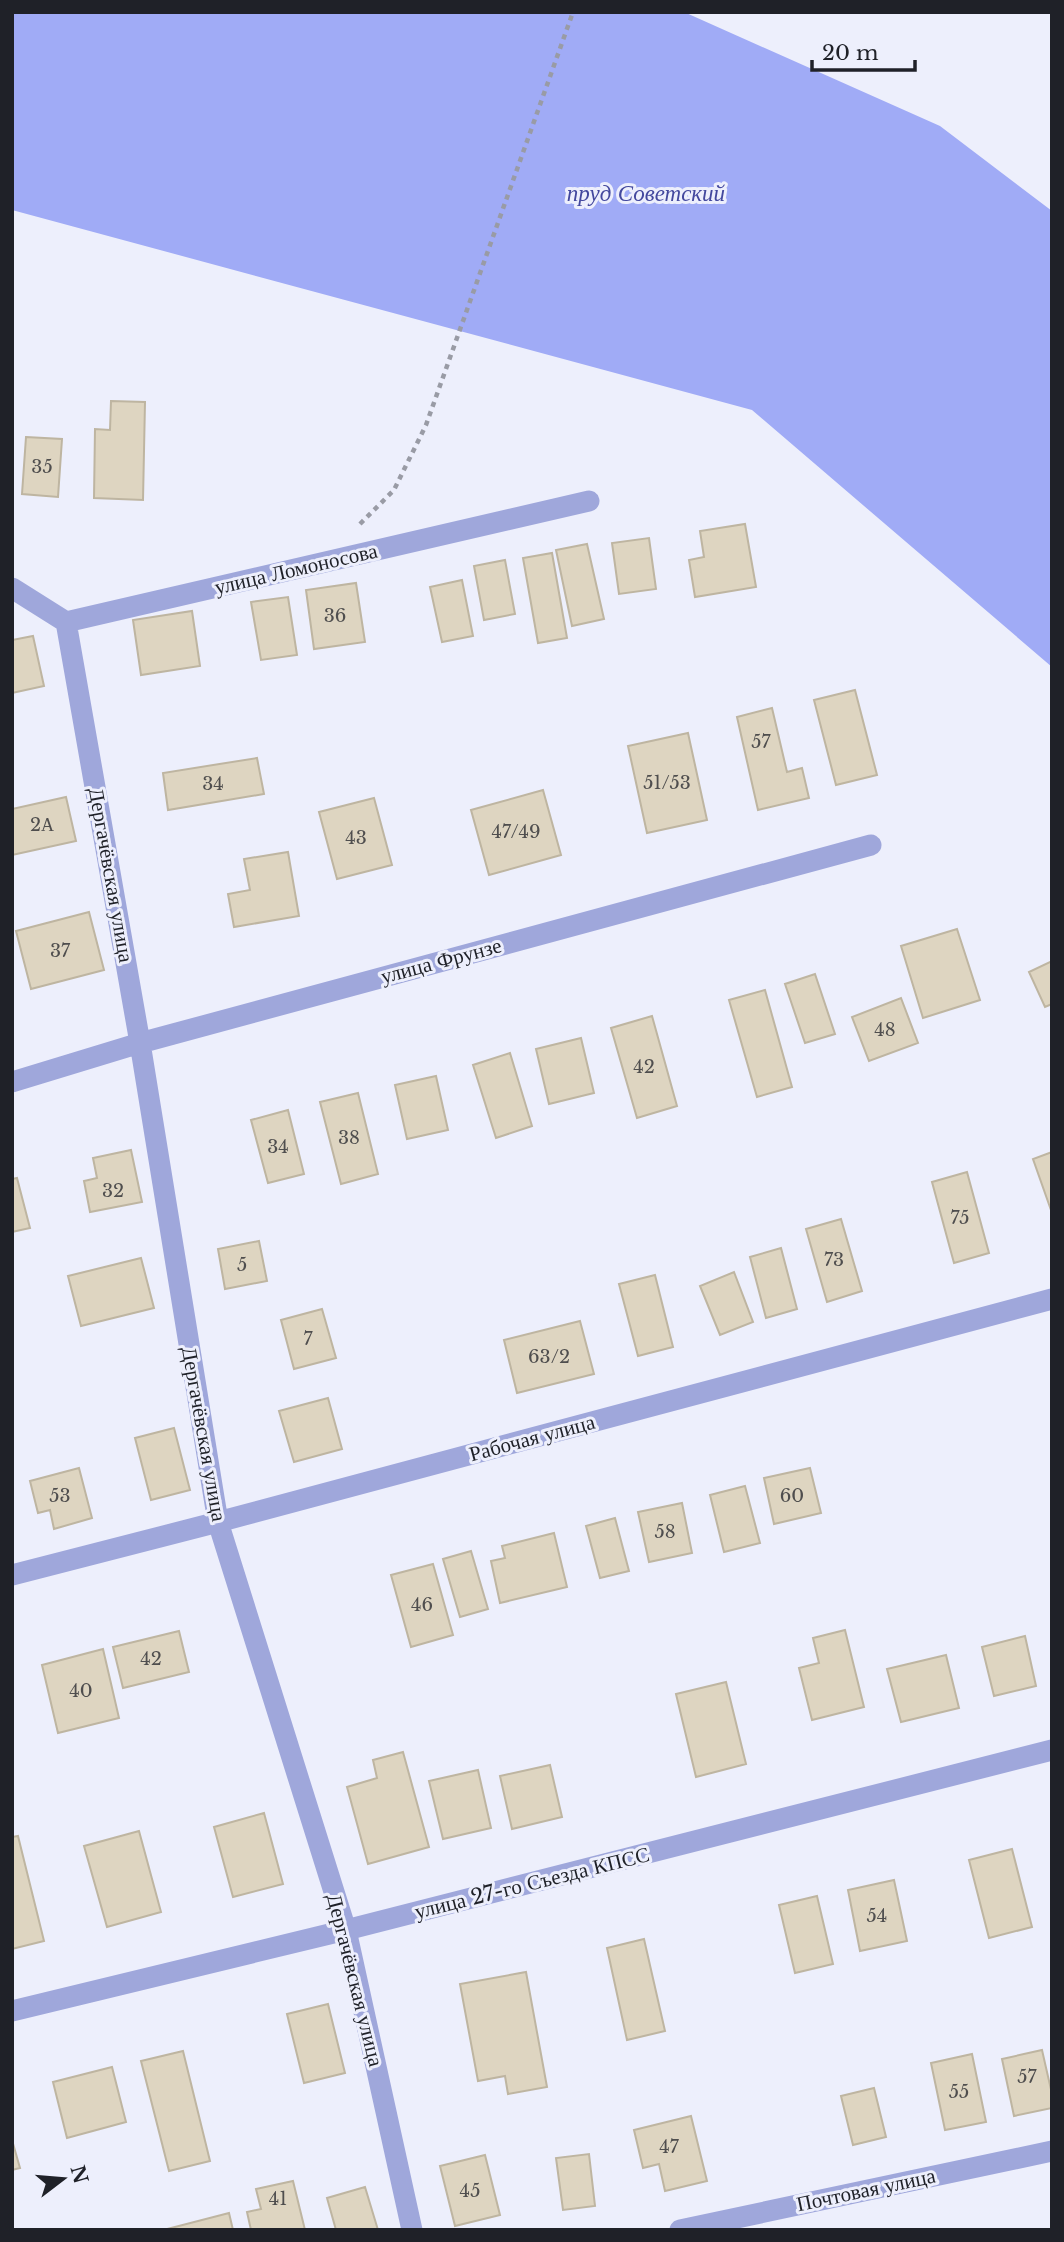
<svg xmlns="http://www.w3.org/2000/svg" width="1064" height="2242" viewBox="0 0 1064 2242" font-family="'Libre Baskerville',serif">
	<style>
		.water { fill: #a0abf6 }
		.building { fill: #ded5c1; stroke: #beb5a1; stroke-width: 2 }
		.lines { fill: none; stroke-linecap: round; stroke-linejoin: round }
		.path { stroke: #999ba5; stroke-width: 4.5; stroke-dasharray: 5 5; stroke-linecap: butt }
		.minor { stroke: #9fa7db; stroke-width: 21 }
		.tertiary { stroke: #9fa7db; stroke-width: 21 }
		.labels { text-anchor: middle; stroke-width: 6; stroke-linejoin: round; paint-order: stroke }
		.number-label { font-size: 18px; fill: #4f4e4e }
		.street-label { font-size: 21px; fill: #1f2128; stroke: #edeffc }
		.water-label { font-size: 23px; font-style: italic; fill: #43489e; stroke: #edeffc }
	</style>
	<rect width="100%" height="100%" fill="#edeffc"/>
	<path class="water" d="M12 12H684L940 126 1052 211V667L752 410 12 210Z"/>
	<path class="building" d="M111 401 145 402 143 500 94 498 95 429 110 430Z
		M26 437 62 439 58 497 22 494Z
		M745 524 756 587 695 597 689 560 704 557 700 531Z
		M649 538 656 589 619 594 612 543Z
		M587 544 604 619 572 626 556 550Z
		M552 553 567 638 538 643 523 558Z
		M505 560 515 614 484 620 474 566Z
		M462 580 473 636 442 642 430 587Z
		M356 583 365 642 314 649 306 590Z
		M288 597 297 655 261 660 251 602Z
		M192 611 200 666 141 675 133 620Z
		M33 636 44 686 12 693V640Z
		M855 690 877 775 836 785 814 700Z
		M772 708 787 772 802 768 809 798 758 810 737 717Z
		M688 733 707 820 647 833 628 746Z
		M257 758 264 794 168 810 163 773Z
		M543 790 561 855 489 875 471 810Z
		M66 797 76 841 12 855V809Z
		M374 798 392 865 337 879 319 812Z
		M288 852 299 916 234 927 228 894 250 890 244 859Z
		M89 912 104 970 31 989 16 931Z
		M957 929 980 1000 923 1018 901 946Z
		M1052 961V1004L1045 1007 1029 972Z
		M815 974 835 1034 805 1043 785 984Z
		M765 990 792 1087 757 1097 729 1000Z
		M901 998 918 1043 869 1061 852 1017Z
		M652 1016 677 1106 637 1118 611 1028Z
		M581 1038 594 1093 549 1104 536 1049Z
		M510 1053 532 1126 496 1138 473 1065Z
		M436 1076 448 1130 407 1139 395 1085Z
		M358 1093 378 1174 341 1184 320 1102Z
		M288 1110 304 1174 268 1183 251 1120Z
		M131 1150 142 1202 90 1212 84 1181 97 1178 93 1158Z
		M1052 1152V1213L1033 1159Z
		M967 1172 989 1253 954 1263 932 1182Z
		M17 1178 30 1228 12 1232V1179Z
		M841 1219 862 1291 827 1302 806 1229Z
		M259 1241 267 1281 225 1289 218 1249Z
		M781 1248 797 1309 766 1318 750 1257Z
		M141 1258 154 1308 81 1326 68 1276Z
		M734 1272 753 1322 720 1335 700 1286Z
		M655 1275 673 1347 638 1356 619 1284Z
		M322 1309 336 1358 294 1369 281 1320Z
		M580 1321 594 1374 517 1393 504 1340Z
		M328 1398 342 1449 294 1462 279 1411Z
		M174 1428 190 1490 151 1500 135 1438Z
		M79 1468 92 1518 54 1529 50 1510 38 1513 30 1481Z
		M810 1468 821 1513 774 1524 764 1478Z
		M745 1486 760 1543 724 1552 710 1495Z
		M682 1503 692 1553 649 1562 638 1512Z
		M615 1518 629 1571 600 1578 586 1526Z
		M554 1533 567 1587 500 1603 491 1561 505 1558 502 1546Z
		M471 1551 488 1609 460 1617 443 1559Z
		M433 1564 453 1635 411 1647 391 1575Z
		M845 1630 864 1707 812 1720 799 1668 819 1663 813 1638Z
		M179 1631 189 1672 123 1688 113 1647Z
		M1025 1636 1036 1686 994 1696 982 1647Z
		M103 1649 119 1718 58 1733 42 1665Z
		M946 1655 959 1708 901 1722 887 1669Z
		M726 1682 746 1764 696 1777 676 1694Z
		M403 1752 429 1847 368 1864 347 1787 377 1778 373 1760Z
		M550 1765 562 1817 512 1829 500 1776Z
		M478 1770 491 1828 443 1839 429 1781Z
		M264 1813 283 1884 233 1897 214 1827Z
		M139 1831 161 1912 107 1927 84 1846Z
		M18 1836 44 1941 12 1949V1837Z
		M1012 1849 1032 1927 989 1938 969 1860Z
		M894 1880 907 1941 860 1951 848 1890Z
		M817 1896 833 1964 795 1973 779 1905Z
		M644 1939 665 2031 627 2040 607 1948Z
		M526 1972 547 2087 508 2094 505 2076 478 2081 460 1984Z
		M328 2004 345 2073 304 2083 287 2014Z
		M1042 2050 1052 2094V2108L1014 2116 1002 2059Z
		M183 2051 210 2161 169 2171 141 2061Z
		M972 2054 986 2122 945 2130 931 2063Z
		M112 2067 126 2122 67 2138 53 2082Z
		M874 2088 886 2137 853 2145 841 2096Z
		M691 2116 707 2181 665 2191 659 2164 643 2168 634 2130Z
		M12 2140 20 2168 12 2170Z
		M589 2154 595 2206 563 2210 556 2158Z
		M485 2155 500 2215 455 2226 440 2166Z
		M293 2181 305 2230H251L247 2212 261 2209 256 2189Z
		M365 2187 378 2230H336L327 2198Z
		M229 2213 233 2230H167V2229Z"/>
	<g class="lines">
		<path class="path" d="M360 524 394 490 426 425 573 12"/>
		<path class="minor" d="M12 588 66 622 589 501
			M66 622 140 1043 218 1522 346 1930 412 2230
			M12 1082 140 1043 871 845
			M12 1575 218 1522 1052 1299
			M680 2230 1052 2151"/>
		<path class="tertiary" d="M12 2011 346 1930 1052 1750"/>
	</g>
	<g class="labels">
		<g class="number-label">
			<text x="42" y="473">35</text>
			<text x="335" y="622">36</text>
			<text x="761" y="748">57</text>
			<text x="667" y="789">51/53</text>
			<text x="213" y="790">34</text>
			<text x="42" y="831">2А</text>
			<text x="516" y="838">47/49</text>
			<text x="356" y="844">43</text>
			<text x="60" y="957">37</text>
			<text x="885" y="1036">48</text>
			<text x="644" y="1073">42</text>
			<text x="349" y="1144">38</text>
			<text x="278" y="1153">34</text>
			<text x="113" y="1197">32</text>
			<text x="960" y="1224">75</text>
			<text x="834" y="1266">73</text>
			<text x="242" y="1271">5</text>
			<text x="308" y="1345">7</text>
			<text x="549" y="1363">63/2</text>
			<text x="60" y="1502">53</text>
			<text x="792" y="1502">60</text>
			<text x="665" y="1538">58</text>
			<text x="422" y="1611">46</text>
			<text x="151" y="1665">42</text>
			<text x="81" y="1697">40</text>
			<text x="877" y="1922">54</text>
			<text x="1027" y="2083">57</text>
			<text x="959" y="2098">55</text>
			<text x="669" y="2153">47</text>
			<text x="470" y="2197">45</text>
			<text x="278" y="2205">41</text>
		</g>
		<g class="street-label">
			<text transform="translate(296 569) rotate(-13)" y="7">улица Ломоносова</text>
			<text transform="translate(111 875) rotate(80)" y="7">Дергачёвская улица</text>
			<text transform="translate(441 961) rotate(-15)" y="7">улица Фрунзе</text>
			<text transform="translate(204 1434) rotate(80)" y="7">Дергачёвская улица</text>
			<text transform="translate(532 1438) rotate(-15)" y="7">Рабочая улица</text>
			<text transform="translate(532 1883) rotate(-14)" y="7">улица 27-го Съезда КПСС</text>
			<text transform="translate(355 1980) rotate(76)" y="7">Дергачёвская улица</text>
			<text transform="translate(866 2190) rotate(-12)" y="7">Почтовая улица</text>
		</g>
		<g class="water-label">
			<text x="646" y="201">пруд Советский</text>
		</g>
	</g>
	<rect width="1064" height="2242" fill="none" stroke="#1f2128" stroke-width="28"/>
	<g transform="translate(63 2179) rotate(74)" stroke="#edeffc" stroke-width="5" paint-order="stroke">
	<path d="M0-5L12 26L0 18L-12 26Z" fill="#1f2128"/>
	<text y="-10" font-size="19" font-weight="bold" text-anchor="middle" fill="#1f2128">N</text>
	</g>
	<path d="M812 60v10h103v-10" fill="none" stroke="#1f2128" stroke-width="3.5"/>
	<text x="822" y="60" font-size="21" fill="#1f2128" stroke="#edeffc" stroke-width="5" paint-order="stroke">20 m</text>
</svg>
